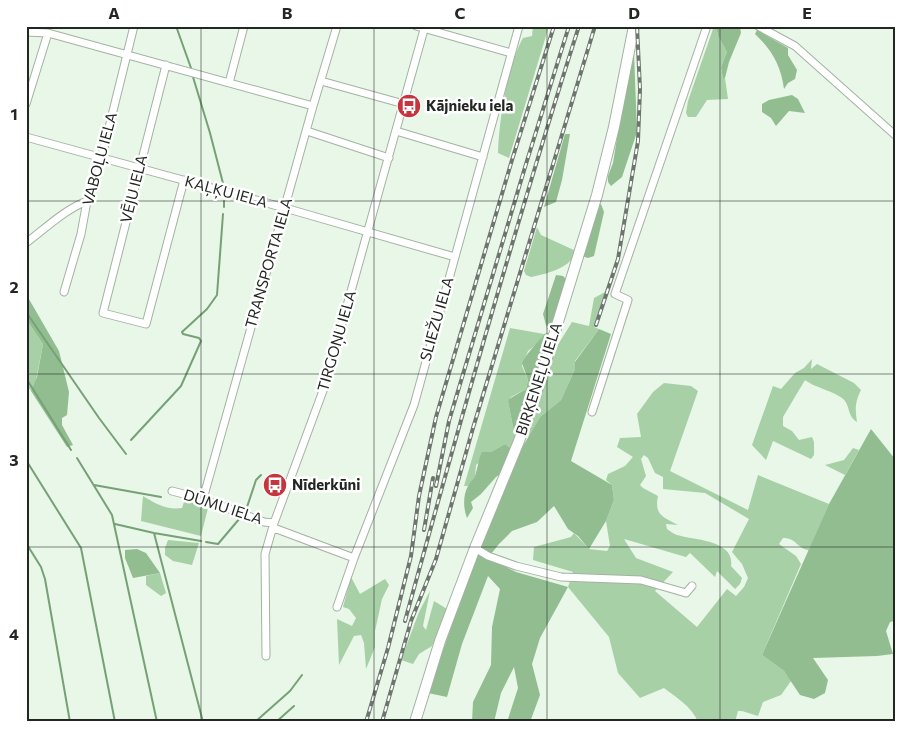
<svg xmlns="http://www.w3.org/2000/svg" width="921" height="748" viewBox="0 0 921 748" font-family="Commissioner,sans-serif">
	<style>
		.green { fill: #a7d0a6; fill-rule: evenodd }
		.forest { fill: #91bd90 }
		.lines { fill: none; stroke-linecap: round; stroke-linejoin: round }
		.stream { stroke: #76a176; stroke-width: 2 }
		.minor-casing { stroke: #a4b2a3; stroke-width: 9 }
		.secondary-casing { stroke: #a4b2a3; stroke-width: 12 }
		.minor { stroke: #fff; stroke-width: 7 }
		.secondary { stroke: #fff; stroke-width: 10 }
		.rail-casing { stroke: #6d766c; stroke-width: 4 }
		.rail { stroke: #fff; stroke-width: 2; stroke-dasharray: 5.5; stroke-linecap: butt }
		.grid { fill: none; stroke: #222721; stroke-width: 1; stroke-opacity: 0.55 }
		.labels { text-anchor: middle; stroke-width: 5; stroke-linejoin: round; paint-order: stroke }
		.poi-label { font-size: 15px; font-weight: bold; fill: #222721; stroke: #fff; text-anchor: start }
		.street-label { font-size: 15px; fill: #222721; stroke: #fff }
		.neatline { fill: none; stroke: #222721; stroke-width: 2 }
		.grid-label { font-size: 16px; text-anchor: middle; font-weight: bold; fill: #222721 }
	</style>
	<rect width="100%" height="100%" fill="#e8f7e7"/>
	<path class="green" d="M533 26H549L509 158 498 153C499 120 507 67 523 38L532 36Z
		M714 26H716L718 36 727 52 721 67 723 79 725 78 728 99 707 100 696 117H688L686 113 688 101Z
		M537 227 541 235 576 251C572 268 546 274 531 277L526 275 524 271Z
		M605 292 594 327 599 329 575 361V369L561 400 540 417 529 436 525 435 551 356 572 322 589 326 594 298Z
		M26 319 43 344 36 380 31 391 26 384Z
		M510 328 544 334 537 344 528 351 522 366 528 380 526 389 511 397 508 401 513 427 517 434 512 449 505 444 491 452 476 465 475 477 468 486H464Z
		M812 359 811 369 817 364 854 383 861 390C855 402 855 409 857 422 848 417 850 408 845 401 838 392 815 388 805 380L783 417V426L792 431 799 440 812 437 814 442V455L811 459 773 441 766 460 752 445 773 386 781 389 795 373 804 368Z
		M664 383 691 386 698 391 670 471 748 510 758 475 829 504 809 550C797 549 797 538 783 538L779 544 796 556 801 564 762 655 784 671 791 681 781 695 763 702 758 716 742 711H738L735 722H698C691 706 677 698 664 688L640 698 618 673 609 637 568 587 573 572 533 560 534 547 571 537 574 533 589 549 607 551 610 546 606 521 614 500 612 485 606 480 608 474 625 466 633 457 617 447 620 438 641 437 637 414 653 392ZM644 455 648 458 655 473 663 477V489L705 493 749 519 732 552 742 564 748 578 744 587 736 596 727 589 697 627 655 591 673 572 636 558 624 539 686 557 690 553 715 577 717 571 735 589 740 584 742 578 731 566C735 540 694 540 677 535 674 534 670 531 667 529L666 524 678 525C663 517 654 515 658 496L643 488 640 485 646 476 641 459Z
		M853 448 859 450 845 475 825 465 844 460Z
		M143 496C156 504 166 510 182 508L185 499 208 508 201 536 141 521Z
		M168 540 199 543 192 565 173 561 165 555V548Z
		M160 573 166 593 161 596 146 585V576Z
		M351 577 360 594 385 579 389 585 382 599 375 631V647L366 669 364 643 361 635 354 636 339 665 337 619 352 626 356 618 349 609 343 607Z
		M430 591 423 626 426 630 434 601 447 609 432 646 419 654 413 664 401 660 419 612Z"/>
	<path class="forest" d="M716 26H740L741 33 729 62 725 78 723 79 721 67 727 52 718 36Z
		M757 30 788 48V55L797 70 795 79 788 83 784 89C781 66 772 50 755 34Z
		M634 52 637 132 622 177 611 186 608 182V176L613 163 618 132 619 110Z
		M792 95 798 99 805 113 789 111 776 126 771 118 762 112V104L769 100Z
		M565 134H570L562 180 556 202 544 207Z
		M601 204 604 212 594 256 588 258 582 256 597 207Z
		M556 275 563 276 567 280 553 327 547 329 543 314Z
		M26 294 59 351 69 392 67 415 62 418V425L73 445 67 447 31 391 37 377 43 344 26 319Z
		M599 329 611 334 571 461 612 485 614 500 606 521 589 549 578 536 568 529 554 506 537 522 512 531 499 544 491 554 479 545 516 458 540 417 561 400 575 369V362Z
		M547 333 550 336 549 340 517 434 513 427 508 401 509 399 526 389 528 380 522 363C528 351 537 344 544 334Z
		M871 429 895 459V636L894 621 890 622 886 631 893 654 877 656 813 658 828 680 825 693 814 699 800 695 784 671 762 655 829 504Z
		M505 444 512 449 504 471 496 477 481 494 471 502 473 508 467 518C463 508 463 495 468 486 470 482 474 479 475 476 478 468 478 460 482 452H491Z
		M137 549 146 553 160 573 133 578 125 558V550Z
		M477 553 516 572 568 587 540 638 532 664 540 695 530 722H507L518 688 514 667 501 693 494 722H472L473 702 491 665 492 627 500 589 488 576 462 644 447 697 428 693Z"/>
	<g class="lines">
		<path class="stream" d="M176 26 191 68
			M193 77 210 133 224 187
			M224 207V201
			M26 312 99 418 126 454
			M26 378 71 450
			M131 440 181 386 201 341 199 338 183 334 182 332 207 309 217 295 223 214
			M77 458 112 515 157 722
			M26 460 81 548 115 722
			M94 485 161 497
			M246 510 256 480 261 475
			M115 524 154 533 201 541
			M154 533 203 722
			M206 542 218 544 240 518
			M26 543 41 567 45 579 70 722
			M255 722 290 691 302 675
			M276 722 294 706"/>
		<g class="minor-casing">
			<path id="minor" d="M416 26 511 53
				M758 26 795 46 895 135
				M26 32 48 33 313 106
				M166 65 103 313 146 324 184 180
				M321 81 404 104
				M229 83 244 26
				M26 104 48 33
				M307 131 389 158
				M396 131 483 157
				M26 137 285 208 455 257
				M26 243C46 228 64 210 87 201
				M64 292 81 234 87 201 95 184 134 26
				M592 412 628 300 615 294 707 26
				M172 491 203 499 264 522 274 523
				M203 499 313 106 337 26
				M274 528 354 558
				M475 548 488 556 516 566 561 577 641 580 686 593 692 586
				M337 607 354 558 414 405 519 26
				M266 656 265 554 274 523 324 388 425 26"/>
		</g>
		<g class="secondary-casing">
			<path id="secondary" d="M415 722 440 641 475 548 519 441 534 400 597 195 614 127 634 26"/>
		</g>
		<use href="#minor" class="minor"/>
		<use href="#secondary" class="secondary"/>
		<g class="rail-casing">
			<path id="rail" d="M596 325 618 259 638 141 640 89 637 26
				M436 486 449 421 526 164 569 26
				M424 530 433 478
				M405 621C460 421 516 223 579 26
				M366 722 388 648 411 556 419 496 436 417 512 160 554 26
				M382 722 411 621 436 559 473 428 595 26"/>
		</g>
		<use href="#rail" class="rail"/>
	</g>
	<path class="grid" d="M201 26V722M374 26V722M547 26V722M720 26V722M26 201H895M26 374H895M26 547H895"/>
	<defs>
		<g id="bus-disc" transform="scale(1.25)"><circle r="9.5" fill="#c5353e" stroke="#fff"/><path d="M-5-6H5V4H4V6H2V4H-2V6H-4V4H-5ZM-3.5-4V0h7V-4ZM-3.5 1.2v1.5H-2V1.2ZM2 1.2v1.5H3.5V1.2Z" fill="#fff"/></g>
	</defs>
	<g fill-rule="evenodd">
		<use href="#bus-disc" x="409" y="106"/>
		<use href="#bus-disc" x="275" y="485"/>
	</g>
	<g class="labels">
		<g class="poi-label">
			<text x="426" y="111">Kājnieku iela</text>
			<text x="292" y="490">Nīderkūni</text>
		</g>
		<g class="street-label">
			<text transform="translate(100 159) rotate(-75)" y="5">VABOĻU IELA</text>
			<text transform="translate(134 189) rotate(-76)" y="5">VĒJU IELA</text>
			<text transform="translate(226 192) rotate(15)" y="5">KAĻĶU IELA</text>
			<text transform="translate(269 263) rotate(-74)" y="5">TRANSPORTA IELA</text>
			<text transform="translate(437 319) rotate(-74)" y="5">SLIEŽU IELA</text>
			<text transform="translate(337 341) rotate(-74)" y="5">TIRGOŅU IELA</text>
			<text transform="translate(539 379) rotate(-72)" y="5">BIRĶENEĻU IELA</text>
			<text transform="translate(223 507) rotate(18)" y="5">DŪMU IELA</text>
		</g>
	</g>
	<rect width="921" height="748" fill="none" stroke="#ffffff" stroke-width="55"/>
	<rect x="28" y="28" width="866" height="692" class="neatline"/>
	<g class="grid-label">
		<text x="114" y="19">A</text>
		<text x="287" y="19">B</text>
		<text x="460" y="19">C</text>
		<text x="634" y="19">D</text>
		<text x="807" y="19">E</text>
		<text x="14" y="120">1</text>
		<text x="14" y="293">2</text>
		<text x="14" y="466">3</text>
		<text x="14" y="640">4</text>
	</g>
</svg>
